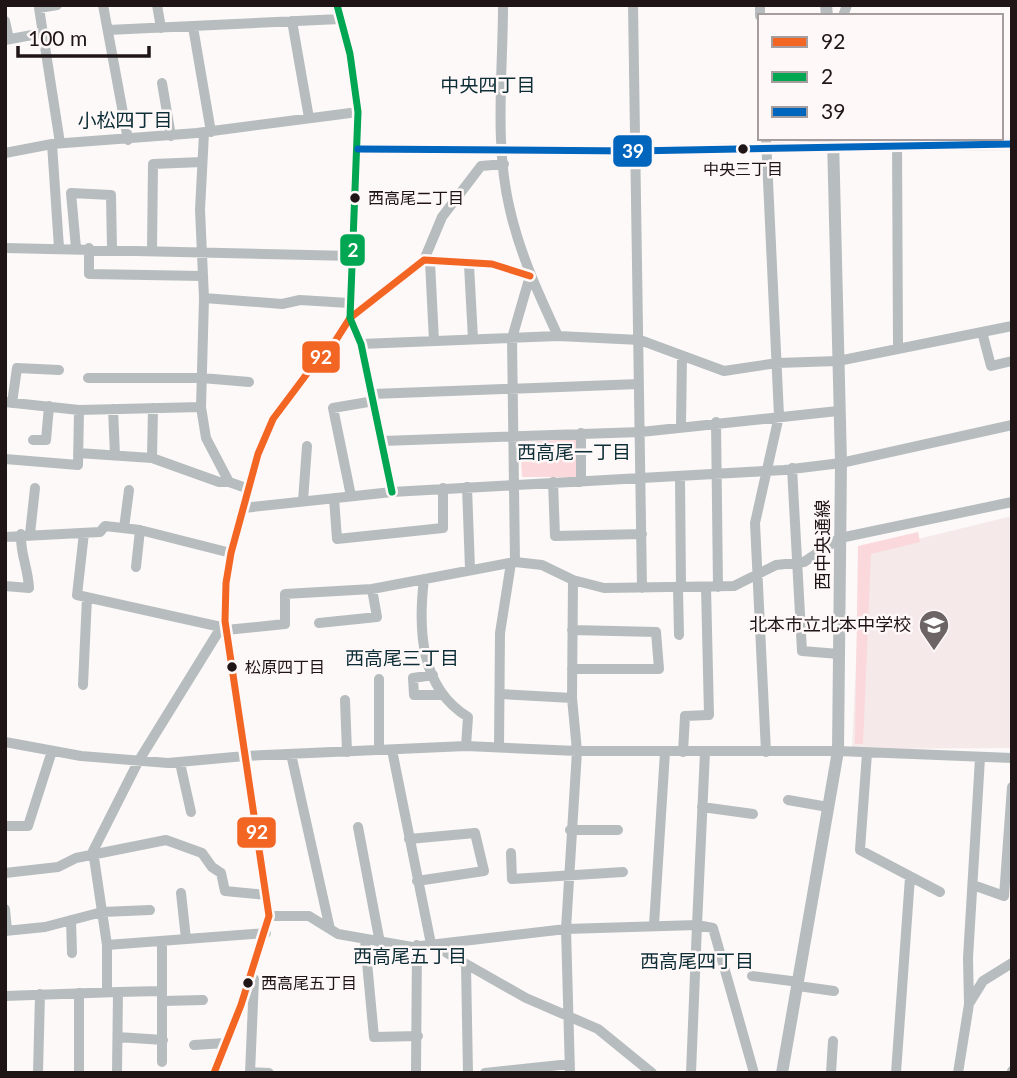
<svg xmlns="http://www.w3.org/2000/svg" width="1017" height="1078" viewBox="0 0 1017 1078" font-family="Lato,'Noto Sans JP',sans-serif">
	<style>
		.built { fill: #f5e9ea }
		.green { fill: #fad8db }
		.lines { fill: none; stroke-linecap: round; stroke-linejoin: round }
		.minor { stroke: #b7bdbe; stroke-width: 10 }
		.tertiary { stroke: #b7bdbe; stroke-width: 12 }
		.bus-1-casing { stroke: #fef8f8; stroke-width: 12 }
		.bus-2-casing { stroke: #fef8f8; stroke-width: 12 }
		.bus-3-casing { stroke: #fef8f8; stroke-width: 12 }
		.bus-1 { stroke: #f26522; stroke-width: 7 }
		.bus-2 { stroke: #00a651; stroke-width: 7 }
		.bus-3 { stroke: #0065bd; stroke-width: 7 }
		.bus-dot { fill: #1f1516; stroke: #fef8f8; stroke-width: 2.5 }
		.labels { text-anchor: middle; stroke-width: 5; stroke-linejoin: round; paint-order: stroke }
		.bus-label { font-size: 16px; fill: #1f1516; stroke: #fef8f8; text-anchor: start }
		.street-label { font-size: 18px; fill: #1f1516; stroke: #fef8f8 }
		.poi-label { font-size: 18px; fill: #1f1516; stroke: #fef8f8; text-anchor: end }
		.neighbourhood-label { font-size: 19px; fill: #0d2e36; stroke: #fef8f8 }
		.line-badge { stroke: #fef8f8; stroke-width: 2.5 }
		.badge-label { font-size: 19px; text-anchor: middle; font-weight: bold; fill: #fff }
	</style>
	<rect width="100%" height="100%" fill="#fdf9f9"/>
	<path class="built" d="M1012 516V748L852 749 861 553Z"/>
	<path class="green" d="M578 439 576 477H522L520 442Z
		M918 532 920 542 871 554 863 744H855L858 546Z"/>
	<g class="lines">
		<path class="minor" d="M57 5 39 8 60 143
			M103 5 128 140
			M157 5 161 28
			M337 5 350 54 358 112 350 318 361 344 392 492
			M503 5C503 72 494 144 510 210 520 254 539 295 558 336
			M633 5 642 588
			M760 5V16
			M843 16 847 5
			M5 21 9 39
			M292 21 309 118
			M193 27 211 132
			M108 30 340 19
			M5 40 43 33
			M162 83 171 136
			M204 133 200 210 204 298 201 407 206 438 229 482 249 489
			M897 138 898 348
			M52 144 59 248
			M358 149 633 151 833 146
			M5 153 52 144 197 133 358 112
			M5 248 352 256
			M76 248 71 193 111 195 112 249
			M89 248V274L203 276
			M152 250 153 164 202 162
			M424 260 442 217 481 166 504 164
			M430 262 434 341
			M469 265 473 339
			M204 298 282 304 300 300 349 303
			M982 332 991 366 1012 361
			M361 344 558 336 640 340 724 371 777 363 838 361 1012 326
			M88 378H202L249 382
			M372 394 639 384
			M5 402 79 410 201 407
			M12 403 17 368 59 370
			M113 409 115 455
			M716 422 718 587
			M681 426 682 357
			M581 433V482
			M33 440H46L49 406
			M382 441 641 432 838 411
			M78 453 152 458 219 482H229
			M152 458 153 408
			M5 459 78 465 79 410
			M792 468 802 651 839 654
			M680 477 681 587
			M553 482 555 536 642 534
			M467 487 470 569
			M351 496 333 408 374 401
			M334 498 337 539 443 528V488
			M303 501 307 446
			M243 508 392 492 784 470 841 463 1012 425
			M124 528 129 490
			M84 533 77 595 221 627
			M30 534 35 488
			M5 537 100 532 105 526 140 530 231 553
			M515 562 512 338 530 276
			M136 567 140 530
			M424 579C418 629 420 688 468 717L466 746
			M5 586 29 588C28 567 20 554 21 534
			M678 588 679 635
			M319 623 377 617 372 589
			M226 630 285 624V594L372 589 515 562 542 565 573 580 604 588 734 586 776 565 804 562 840 538 1012 502
			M572 630 656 632 659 669H572
			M433 675 413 678 414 695H443
			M83 685 87 597
			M500 694 572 698
			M345 700 347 752
			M5 742 81 756 168 763 245 756 466 746 577 751H838L1012 758
			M499 746 500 633 511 563
			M379 750V679
			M392 750 431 944 526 998 598 1029 652 1073
			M683 752 685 716 709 715 706 587
			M766 752 755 523 779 416 766 138
			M867 753 860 850 940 892
			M291 754 330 929
			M180 763 191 812
			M788 800 828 807
			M702 807 753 814
			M5 826H28L52 751
			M358 827 380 943
			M570 830H618
			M409 839 475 833 484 871 417 881
			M511 853 512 879 623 872
			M5 873 58 867 76 858 166 840 202 853 212 867 221 873 225 891 266 895
			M973 885 1004 896 1012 787
			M181 893 186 939
			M5 909 7 930
			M269 916H309L338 934 412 947 566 929 697 925 705 752
			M71 920 72 953
			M654 925 665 752
			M5 931 45 927 102 912 150 910
			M162 941V1062
			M365 941 374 1037 418 1036
			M107 945 93 851 138 762 225 621
			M466 966 468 1073
			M752 976 799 982
			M798 986 834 991
			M107 992V945L266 933
			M118 992 161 991
			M5 996 118 992 117 1073
			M163 1001 203 1000
			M970 1002 983 981 1012 963
			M118 1037 163 1040
			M194 1045 225 1043
			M250 1072 269 1073
			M38 1073 40 994
			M79 1073V993
			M214 1073 241 1005 269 916 225 621 226 583 231 553 258 454 273 419 315 363 334 343 350 318 424 260 492 264 530 276
			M250 1073 254 979
			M416 1073 417 945
			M485 1073 570 1064
			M570 1073 566 929 577 751 572 698 573 580
			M691 1073 697 925 713 928 754 1073
			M831 1073 833 1041
			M896 1073 910 877
			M958 1073 969 1004 968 958 980 758
			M1012 1073V1071"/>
		<path class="tertiary" d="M826 5 827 16
			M833 146 1012 144
			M782 1073 838 751 841 463 833 138"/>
		<g class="bus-1-casing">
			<path id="bus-1" d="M214 1073 241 1005 269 916 225 621 226 583 231 553 258 454 273 419 315 363 334 343 350 318 424 260 492 264 530 276"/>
		</g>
		<g class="bus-2-casing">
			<path id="bus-2" d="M337 5 350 54 358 112 350 318 361 344 392 492"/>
		</g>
		<g class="bus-3-casing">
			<path id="bus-3" d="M358 149 633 151 1012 144"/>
		</g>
		<use href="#bus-1" class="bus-1"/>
		<use href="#bus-2" class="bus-2"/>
		<use href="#bus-3" class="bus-3"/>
	</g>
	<defs>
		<g id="school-pin" transform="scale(1.575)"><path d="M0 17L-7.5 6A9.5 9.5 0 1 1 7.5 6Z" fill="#6d6565" stroke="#fef8f8"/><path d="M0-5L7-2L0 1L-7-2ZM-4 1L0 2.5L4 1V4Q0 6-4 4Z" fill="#fff"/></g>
	</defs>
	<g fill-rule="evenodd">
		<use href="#school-pin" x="934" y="625"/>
	</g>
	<g class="bus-dot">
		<circle cx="743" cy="149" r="6"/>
		<circle cx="355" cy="198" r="6"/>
		<circle cx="232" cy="667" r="6"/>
		<circle cx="248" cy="983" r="6"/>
	</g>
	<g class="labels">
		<g class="bus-label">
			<text x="743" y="175" text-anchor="middle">中央三丁目</text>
			<text x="368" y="204">西高尾二丁目</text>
			<text x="245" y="673">松原四丁目</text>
			<text x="261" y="989">西高尾五丁目</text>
		</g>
		<g class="street-label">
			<text transform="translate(823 545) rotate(-90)" y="6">西中央通線</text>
		</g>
		<g class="poi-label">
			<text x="911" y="631">北本市立北本中学校</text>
		</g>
		<g class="neighbourhood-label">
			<text x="488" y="92">中央四丁目</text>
			<text x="125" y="127">小松四丁目</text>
			<text x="574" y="459">西高尾一丁目</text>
			<text x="402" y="665">西高尾三丁目</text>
			<text x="410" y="963">西高尾五丁目</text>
			<text x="697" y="968">西高尾四丁目</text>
		</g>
	</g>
	<g class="line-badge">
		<rect x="612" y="134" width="41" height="34" rx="7" fill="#0065bd"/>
		<rect x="339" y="233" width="27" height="34" rx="7" fill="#00a651"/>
		<rect x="301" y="340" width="40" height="34" rx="7" fill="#f26522"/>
		<rect x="236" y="816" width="41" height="33" rx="7" fill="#f26522"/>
	</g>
	<g class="badge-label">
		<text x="633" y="158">39</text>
		<text x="353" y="257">2</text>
		<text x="321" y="364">92</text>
		<text x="257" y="839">92</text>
	</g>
	<rect width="1017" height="1078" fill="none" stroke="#1f1516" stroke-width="14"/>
	<rect x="758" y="14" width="245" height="126" fill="#fef8f8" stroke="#a59d9e" stroke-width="2"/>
	<rect x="772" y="37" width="35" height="10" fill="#f26522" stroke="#a59d9e" stroke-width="2"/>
	<text x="821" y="49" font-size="21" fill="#1f1516">92</text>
	<rect x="772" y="72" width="35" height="10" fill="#00a651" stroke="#a59d9e" stroke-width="2"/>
	<text x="821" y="84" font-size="21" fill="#1f1516">2</text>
	<rect x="772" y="107" width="35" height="10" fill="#0065bd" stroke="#a59d9e" stroke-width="2"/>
	<text x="821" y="119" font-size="21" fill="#1f1516">39</text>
	<path d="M18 46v10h131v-10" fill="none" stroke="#1f1516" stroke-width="3.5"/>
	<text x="28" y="46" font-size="21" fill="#1f1516" stroke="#fef8f8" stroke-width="5" paint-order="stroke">100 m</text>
</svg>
